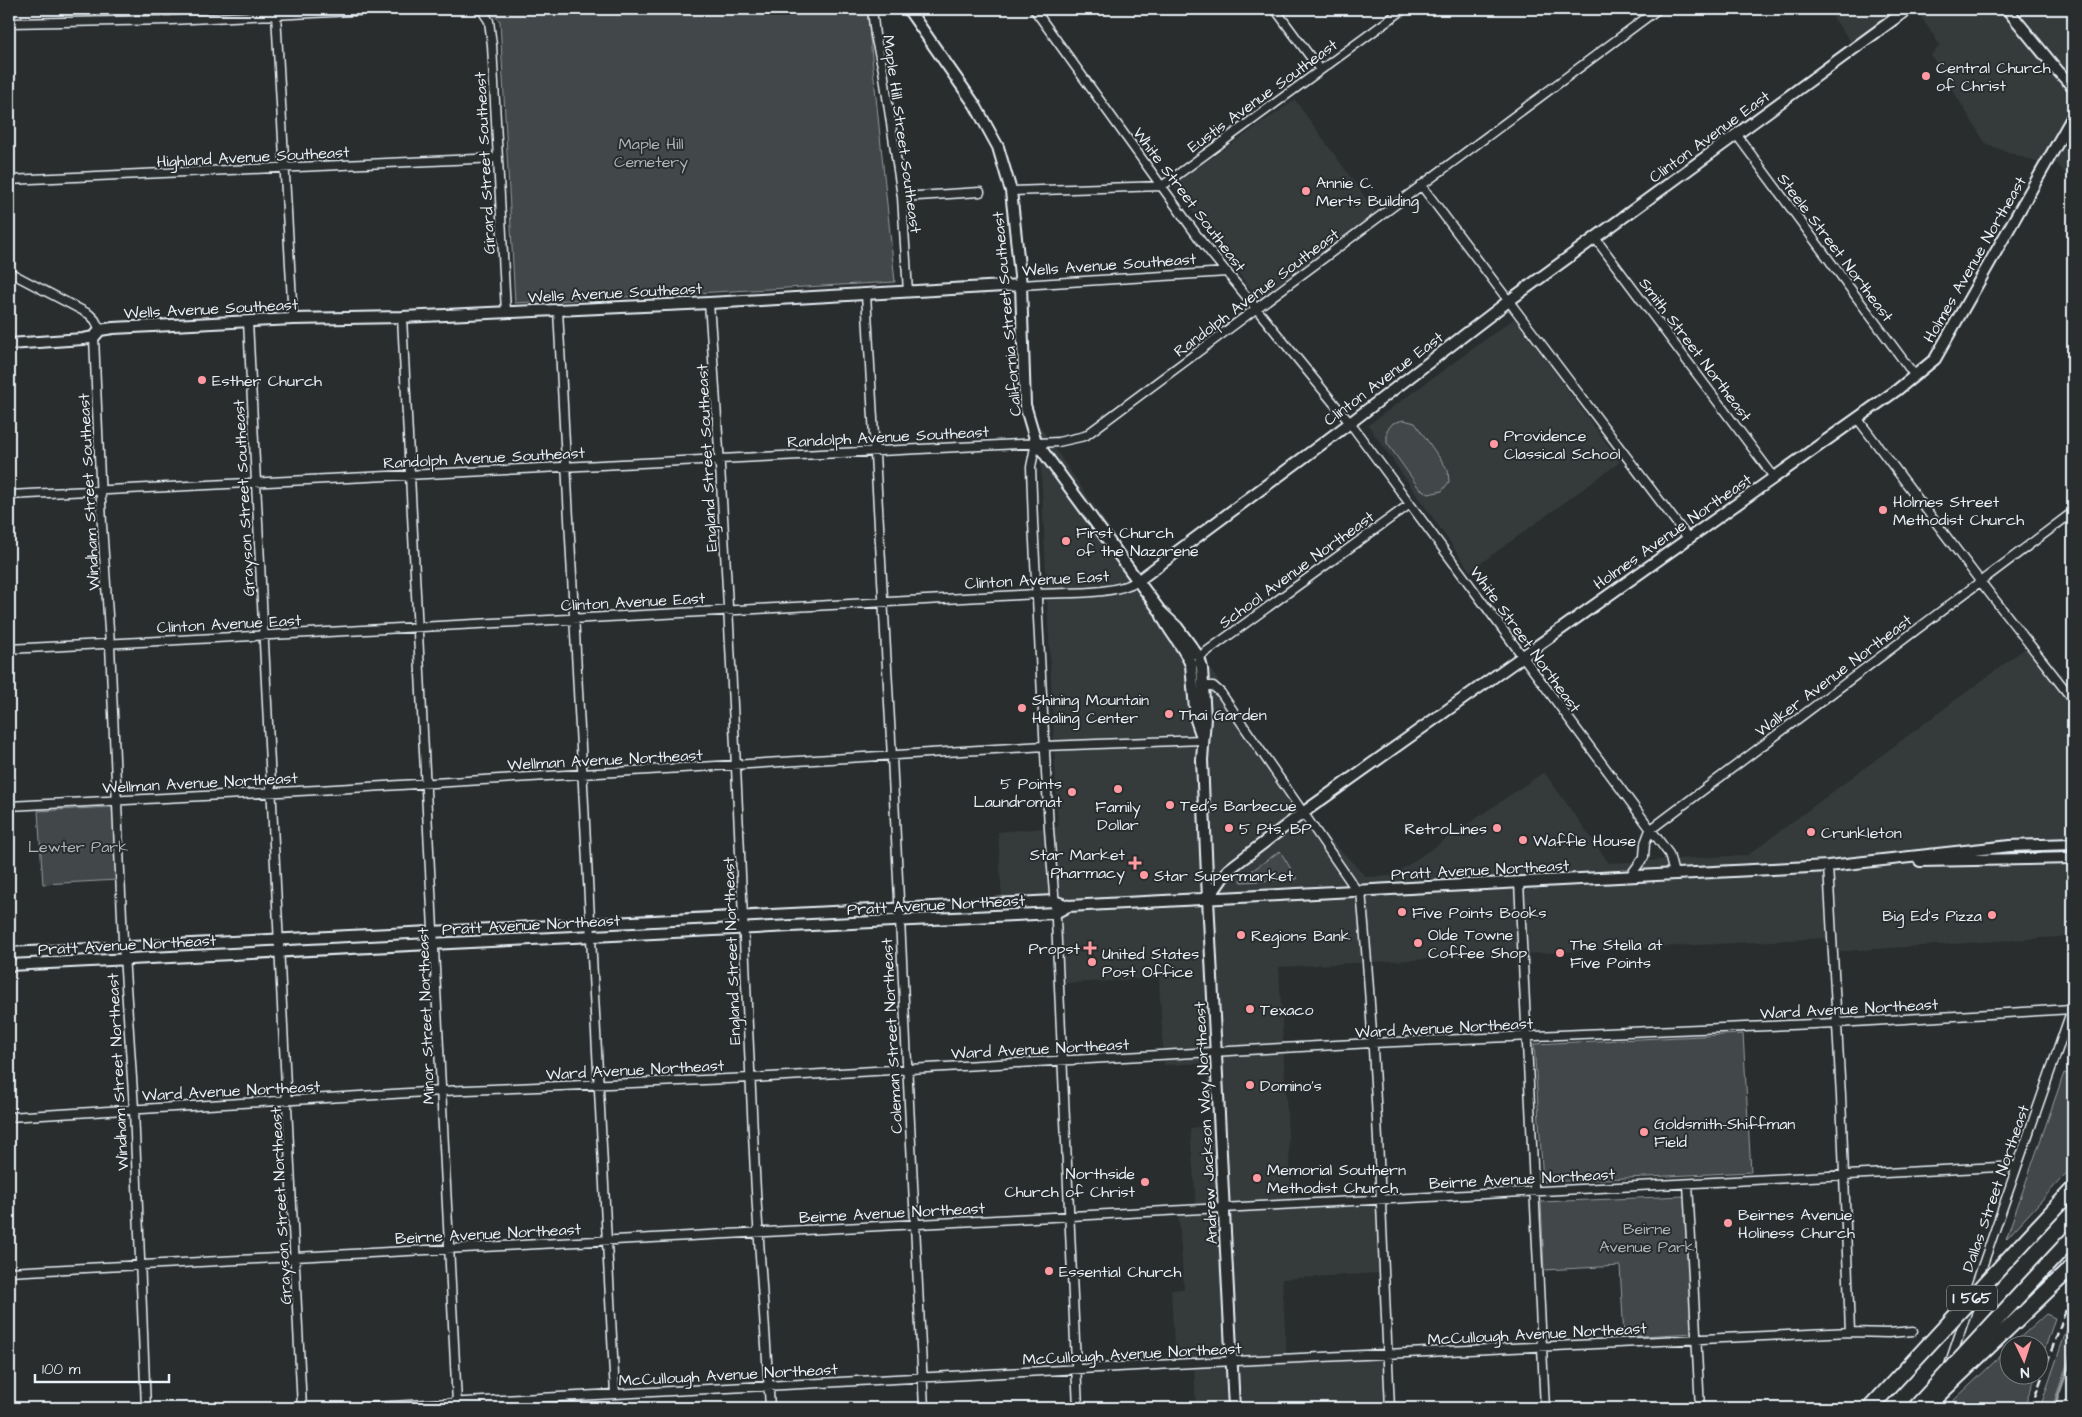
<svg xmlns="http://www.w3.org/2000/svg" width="2082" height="1417" viewBox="0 0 2082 1417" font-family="'Architects Daughter',sans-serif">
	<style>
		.built { fill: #363a3b }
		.green { fill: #424648; stroke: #959ca0 }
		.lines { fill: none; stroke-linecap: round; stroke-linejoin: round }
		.stream { stroke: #989fa3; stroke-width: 2.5 }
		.street-casing { stroke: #e8f1f8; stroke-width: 11 }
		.secondary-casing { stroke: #e8f1f8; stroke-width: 14 }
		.street { stroke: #2a2d2e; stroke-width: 8 }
		.secondary { stroke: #2a2d2e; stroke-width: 10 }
		.rail { stroke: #e8f1f8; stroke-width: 2.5; stroke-dasharray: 8 4; stroke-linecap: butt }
		.highway-bridge-casing { stroke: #e8f1f8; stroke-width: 18; stroke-linecap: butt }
		.highway-bridge { stroke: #2a2d2e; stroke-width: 14 }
		.poi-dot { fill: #ff9aa2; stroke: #2a2d2e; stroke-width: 2 }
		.labels { text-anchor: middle; stroke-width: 4; stroke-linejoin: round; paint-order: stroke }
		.shield { fill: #2a2d2e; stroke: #afb6bb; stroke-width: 1 }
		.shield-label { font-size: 15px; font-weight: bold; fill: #e8f1f8 }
		.poi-label { font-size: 16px; fill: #e8f1f8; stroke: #2a2d2e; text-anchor: start }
		.street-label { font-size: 16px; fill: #e8f1f8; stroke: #2a2d2e }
		.park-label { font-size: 16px; fill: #aeb5ba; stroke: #2a2d2e }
	</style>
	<rect width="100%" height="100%" fill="#2a2d2e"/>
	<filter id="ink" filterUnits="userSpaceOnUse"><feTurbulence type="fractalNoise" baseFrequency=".02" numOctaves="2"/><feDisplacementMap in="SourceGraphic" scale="10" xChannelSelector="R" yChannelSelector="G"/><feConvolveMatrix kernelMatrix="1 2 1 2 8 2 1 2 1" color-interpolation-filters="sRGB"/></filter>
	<g filter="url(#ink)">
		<path class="built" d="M1827 9H2073V186L2058 164 2036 162 1986 144 1931 55 1940 45 1917 11 1858 52Z
			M1295 100 1378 215 1259 300 1172 185Z
			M1515 318 1620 462 1470 571 1368 425Z
			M1039 425 1177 627 1215 676 1304 812 1366 877 1392 876 1544 772 1609 863 1748 855 2035 641 2071 690 2073 689V936L1829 952 1827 938 1279 967 1292 1208 1377 1203 1379 1273 1282 1279 1287 1362 1385 1358 1388 1408H1196L1194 1360 1175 1361 1171 1290 1184 1289 1178 1206 1196 1205 1190 1128 1211 1126 1207 1063 1164 1065 1159 978 1054 984 1049 917 1003 918 998 832 1058 827Z"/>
		<path class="green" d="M487 9H867L895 282 515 303 500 21Z
			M1404 420 1415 423 1448 470 1449 482 1442 491 1429 494 1419 488 1387 443V430L1393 423Z
			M112 807 118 880 43 884 38 811Z
			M1280 851 1297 879 1242 882 1240 879Z
			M1743 1034 1751 1172 1543 1182 1534 1044Z
			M2064 1073 2073 1076V1166L2006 1239Z
			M1685 1196 1693 1333 1624 1337 1620 1266 1544 1270 1541 1202Z
			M2073 1311V1347L2052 1408H2040Z
			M2046 1314 2055 1318 2040 1364V1344H2013Z
			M2009 1348 2010 1374 2036 1375 2024 1408H1949L1951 1403Z"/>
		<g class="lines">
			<path class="stream" d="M2054 1408 2073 1354"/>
			<g class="street-casing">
				<path id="street" d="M481 9 489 21 492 45 506 312
					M872 9 875 35 883 70 902 197 908 292
					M1034 9 1201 241 1350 423 1669 854 1674 874
					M1275 9 1320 70
					M276 14 293 319
					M9 23 171 20 393 9
					M1736 134 1915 376
					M9 180 498 158
					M1421 185 1688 538
					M1011 191 1162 186 1404 9
					M902 197 980 192
					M1595 238 1774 477
					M9 272 89 314 95 320 100 330
					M1021 285 1227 272
					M866 294 892 757 924 1408
					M709 303C730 586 740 869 754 1153 758 1238 765 1323 770 1408
					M558 310 615 1394
					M402 317 457 1403
					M248 321C265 684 286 1046 302 1408
					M94 337 102 525 110 645 123 940 134 1109 146 1408
					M1857 418 1980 581 2070 696 2073 694
					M1036 442 1031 467 1033 522 1049 829 1056 920 1078 1408
					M9 495 1058 442 1085 436 1658 9
					M9 649 1037 594C1068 592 1113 596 1139 580
					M1199 657 1410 504
					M1204 686H1213L1221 693 1357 891
					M9 806 318 790 1045 746 1202 740
					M1828 866 1841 1096 1850 1332
					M1630 876 1644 857 1645 843 1650 830 2073 512
					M1519 882 1545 1408
					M1361 891C1377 1063 1382 1236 1390 1408
					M9 1117 442 1091 751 1078 1372 1043 1837 1023 2072 1009
					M1688 1184 1700 1408
					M9 1272 2017 1166
					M1973 1293 2073 1006
					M1948 1368 1969 1306
					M353 1408 1193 1363 1850 1332 1888 1333 1913 1331"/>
			</g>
			<g class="secondary-casing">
				<path id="secondary" d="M908 9 975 105 998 147 1011 191 1021 285 1025 405 1036 442 1160 611 1177 627 1199 657 1202 668 1205 718 1202 760 1208 899 1234 1408
					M2007 9 2057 70 2073 87
					M9 344 83 339 94 337 100 330 113 328 293 319 402 317 709 303 1021 285
					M1139 580 1350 423 1510 300 1908 9
					M1162 616C1170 633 1184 647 1191 665L1196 720 1201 734
					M1920 861 2073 858
					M1208 899 1228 870 1304 812 1897 390 1935 359 2073 116
					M9 953 1054 901 1068 906 1828 866 2010 846 2073 844
					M9 965 1055 913 1068 906"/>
			</g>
			<use href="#street" class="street"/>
			<use href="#secondary" class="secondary"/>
			<path class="rail" d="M2031 1408 2073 1290"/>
			<g class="highway-bridge-casing">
				<path id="highway-bridge" d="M1930 1403 2073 1266
					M1870 1408 2073 1189
					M1915 1408 2073 1237"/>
			</g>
			<use href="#highway-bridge" class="highway-bridge"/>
		</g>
	</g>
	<g class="poi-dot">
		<circle cx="1926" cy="76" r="5"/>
		<circle cx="1306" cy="191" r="5"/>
		<circle cx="202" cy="380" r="5"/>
		<circle cx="1494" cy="444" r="5"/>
		<circle cx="1883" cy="510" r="5"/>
		<circle cx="1066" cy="541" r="5"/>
		<circle cx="1022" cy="708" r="5"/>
		<circle cx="1169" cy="714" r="5"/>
		<circle cx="1118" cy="789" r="5"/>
		<circle cx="1072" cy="792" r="5"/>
		<circle cx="1170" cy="805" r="5"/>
		<circle cx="1229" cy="828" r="5"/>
		<circle cx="1497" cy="828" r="5"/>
		<circle cx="1811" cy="832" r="5"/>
		<circle cx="1523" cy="840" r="5"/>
		<path d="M1132.5 855.5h5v5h5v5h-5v5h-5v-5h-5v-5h5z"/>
		<circle cx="1144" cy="875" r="5"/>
		<circle cx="1402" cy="912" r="5"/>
		<circle cx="1992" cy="915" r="5"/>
		<circle cx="1241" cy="935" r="5"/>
		<circle cx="1418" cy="943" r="5"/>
		<path d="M1087.5 940.5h5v5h5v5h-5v5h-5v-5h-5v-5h5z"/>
		<circle cx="1560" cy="953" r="5"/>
		<circle cx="1092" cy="962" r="5"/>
		<circle cx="1250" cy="1009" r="5"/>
		<circle cx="1250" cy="1085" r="5"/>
		<circle cx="1644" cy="1132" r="5"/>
		<circle cx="1257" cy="1178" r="5"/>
		<circle cx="1145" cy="1182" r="5"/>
		<circle cx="1728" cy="1223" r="5"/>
		<circle cx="1049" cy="1271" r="5"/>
	</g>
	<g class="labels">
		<rect class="shield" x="1947" y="1285.5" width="50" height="25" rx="4"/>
		<g class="shield-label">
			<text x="1972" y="1303">I 565</text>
		</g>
		<g class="poi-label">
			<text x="1936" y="73">Central Church<tspan x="1936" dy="18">of Christ</tspan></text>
			<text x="1316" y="188">Annie C.<tspan x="1316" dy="18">Merts Building</tspan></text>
			<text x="212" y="386">Esther Church</text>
			<text x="1504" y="441">Providence<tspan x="1504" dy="18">Classical School</tspan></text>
			<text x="1893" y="507">Holmes Street<tspan x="1893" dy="18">Methodist Church</tspan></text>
			<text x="1076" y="538">First Church<tspan x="1076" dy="18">of the Nazarene</tspan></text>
			<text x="1032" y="705">Shining Mountain<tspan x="1032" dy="18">Healing Center</tspan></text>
			<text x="1179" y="720">Thai Garden</text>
			<text x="1062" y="789" text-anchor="end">5 Points<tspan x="1062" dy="18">Laundromat</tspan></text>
			<text x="1180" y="811">Ted's Barbecue</text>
			<text x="1118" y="812" text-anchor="middle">Family<tspan x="1118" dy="18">Dollar</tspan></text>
			<text x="1239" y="834">5 Pts. BP</text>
			<text x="1487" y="834" text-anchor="end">RetroLines</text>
			<text x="1821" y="838">Crunkleton</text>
			<text x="1533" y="846">Waffle House</text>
			<text x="1125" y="860" text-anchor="end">Star Market<tspan x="1125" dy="18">Pharmacy</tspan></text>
			<text x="1154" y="881">Star Supermarket</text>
			<text x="1412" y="918">Five Points Books</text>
			<text x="1982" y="921" text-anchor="end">Big Ed's Pizza</text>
			<text x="1428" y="940">Olde Towne<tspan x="1428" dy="18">Coffee Shop</tspan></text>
			<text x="1251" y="941">Regions Bank</text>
			<text x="1570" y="950">The Stella at<tspan x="1570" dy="18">Five Points</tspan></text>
			<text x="1080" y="954" text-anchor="end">Propst</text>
			<text x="1102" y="959">United States<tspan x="1102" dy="18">Post Office</tspan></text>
			<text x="1260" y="1015">Texaco</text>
			<text x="1260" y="1091">Domino's</text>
			<text x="1654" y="1129">Goldsmith-Shiffman<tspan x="1654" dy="18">Field</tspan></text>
			<text x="1267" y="1175">Memorial Southern<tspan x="1267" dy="18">Methodist Church</tspan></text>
			<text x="1135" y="1179" text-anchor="end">Northside<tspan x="1135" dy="18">Church of Christ</tspan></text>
			<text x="1738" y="1220">Beirnes Avenue<tspan x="1738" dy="18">Holiness Church</tspan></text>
			<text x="1059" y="1277">Essential Church</text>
		</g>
		<g class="street-label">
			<text transform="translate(1262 95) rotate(-36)" y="6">Eustis Avenue Southeast</text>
			<text transform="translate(903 134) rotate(82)" y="6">Maple Hill Street Southeast</text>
			<text transform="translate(1709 136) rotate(-36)" y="6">Clinton Avenue East</text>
			<text transform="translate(253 156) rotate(-3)" y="6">Highland Avenue Southeast</text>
			<text transform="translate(484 163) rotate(-93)" y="6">Girard Street Southeast</text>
			<text transform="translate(1190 199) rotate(53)" y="6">White Street Southeast</text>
			<text transform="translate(1836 247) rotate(53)" y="6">Steele Street Northeast</text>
			<text transform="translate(1974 259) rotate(-60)" y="6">Holmes Avenue Northeast</text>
			<text transform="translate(1109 264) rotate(-4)" y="6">Wells Avenue Southeast</text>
			<text transform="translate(615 292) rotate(-3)" y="6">Wells Avenue Southeast</text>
			<text transform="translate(1256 292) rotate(-37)" y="6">Randolph Avenue Southeast</text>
			<text transform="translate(211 308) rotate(-3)" y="6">Wells Avenue Southeast</text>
			<text transform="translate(1006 314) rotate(-95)" y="6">California Street Southeast</text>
			<text transform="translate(1696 349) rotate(53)" y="6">Smith Street Northeast</text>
			<text transform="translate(1383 378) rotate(-37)" y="6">Clinton Avenue East</text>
			<text transform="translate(888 436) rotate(-3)" y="6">Randolph Avenue Southeast</text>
			<text transform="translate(484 457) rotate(-3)" y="6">Randolph Avenue Southeast</text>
			<text transform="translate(706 458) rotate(-93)" y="6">England Street Southeast</text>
			<text transform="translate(88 492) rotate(-93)" y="6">Windham Street Southeast</text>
			<text transform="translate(243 498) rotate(-93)" y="6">Grayson Street Southeast</text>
			<text transform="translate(1672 531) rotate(-35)" y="6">Holmes Avenue Northeast</text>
			<text transform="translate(1296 569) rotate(-36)" y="6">School Avenue Northeast</text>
			<text transform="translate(1037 579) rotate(-3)" y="6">Clinton Avenue East</text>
			<text transform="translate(633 601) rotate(-3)" y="6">Clinton Avenue East</text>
			<text transform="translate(229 623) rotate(-3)" y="6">Clinton Avenue East</text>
			<text transform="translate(1526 639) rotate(54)" y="6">White Street Northeast</text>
			<text transform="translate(1833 675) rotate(-37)" y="6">Walker Avenue Northeast</text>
			<text transform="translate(605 759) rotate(-3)" y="6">Wellman Avenue Northeast</text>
			<text transform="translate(200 782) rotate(-3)" y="6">Wellman Avenue Northeast</text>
			<text transform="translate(1480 869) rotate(-3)" y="6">Pratt Avenue Northeast</text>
			<text transform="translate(936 904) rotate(-3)" y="6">Pratt Avenue Northeast</text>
			<text transform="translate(531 924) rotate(-3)" y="6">Pratt Avenue Northeast</text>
			<text transform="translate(127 944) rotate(-3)" y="6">Pratt Avenue Northeast</text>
			<text transform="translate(731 951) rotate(-92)" y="6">England Street Northeast</text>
			<text transform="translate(1849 1008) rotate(-3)" y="6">Ward Avenue Northeast</text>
			<text transform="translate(425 1016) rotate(-92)" y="6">Minor Street Northeast</text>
			<text transform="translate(1444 1027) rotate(-3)" y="6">Ward Avenue Northeast</text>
			<text transform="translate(891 1036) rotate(-93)" y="6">Coleman Street Northeast</text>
			<text transform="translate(1040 1048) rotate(-3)" y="6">Ward Avenue Northeast</text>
			<text transform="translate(635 1069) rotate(-3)" y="6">Ward Avenue Northeast</text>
			<text transform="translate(117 1072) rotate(-93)" y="6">Windham Street Northeast</text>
			<text transform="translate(231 1090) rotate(-3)" y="6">Ward Avenue Northeast</text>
			<text transform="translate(1205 1123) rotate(-93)" y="6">Andrew Jackson Way Northeast</text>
			<text transform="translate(1522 1178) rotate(-3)" y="6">Beirne Avenue Northeast</text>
			<text transform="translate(1995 1188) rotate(-71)" y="6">Dallas Street Northeast</text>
			<text transform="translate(280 1206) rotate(-93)" y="6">Grayson Street Northeast</text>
			<text transform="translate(892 1212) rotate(-3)" y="6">Beirne Avenue Northeast</text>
			<text transform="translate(488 1233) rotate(-3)" y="6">Beirne Avenue Northeast</text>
			<text transform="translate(1537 1333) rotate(-3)" y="6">McCullough Avenue Northeast</text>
			<text transform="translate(1132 1353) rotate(-3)" y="6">McCullough Avenue Northeast</text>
			<text transform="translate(728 1374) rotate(-3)" y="6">McCullough Avenue Northeast</text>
		</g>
		<g class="park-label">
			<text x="651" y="149">Maple Hill<tspan x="651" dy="18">Cemetery</tspan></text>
			<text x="78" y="852">Lewter Park</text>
			<text x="1647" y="1234">Beirne<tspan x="1647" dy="18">Avenue Park</tspan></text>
		</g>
	</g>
	<rect width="2082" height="1417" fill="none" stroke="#2a2d2e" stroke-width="30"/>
	<rect x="15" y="15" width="2052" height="1387" fill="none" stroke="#e8f1f8" stroke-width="2" filter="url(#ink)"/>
	<g transform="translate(2024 1360) rotate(176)"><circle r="24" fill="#2a2d2e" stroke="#767b7f"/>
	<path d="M0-4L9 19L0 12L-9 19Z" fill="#ff9aa2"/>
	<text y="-8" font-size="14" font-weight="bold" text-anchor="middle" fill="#e8f1f8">N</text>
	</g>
	<path d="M35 1374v8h134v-8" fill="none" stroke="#e8f1f8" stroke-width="2.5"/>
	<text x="42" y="1374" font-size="15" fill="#e8f1f8" stroke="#2a2d2e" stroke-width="4" paint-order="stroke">100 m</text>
</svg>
